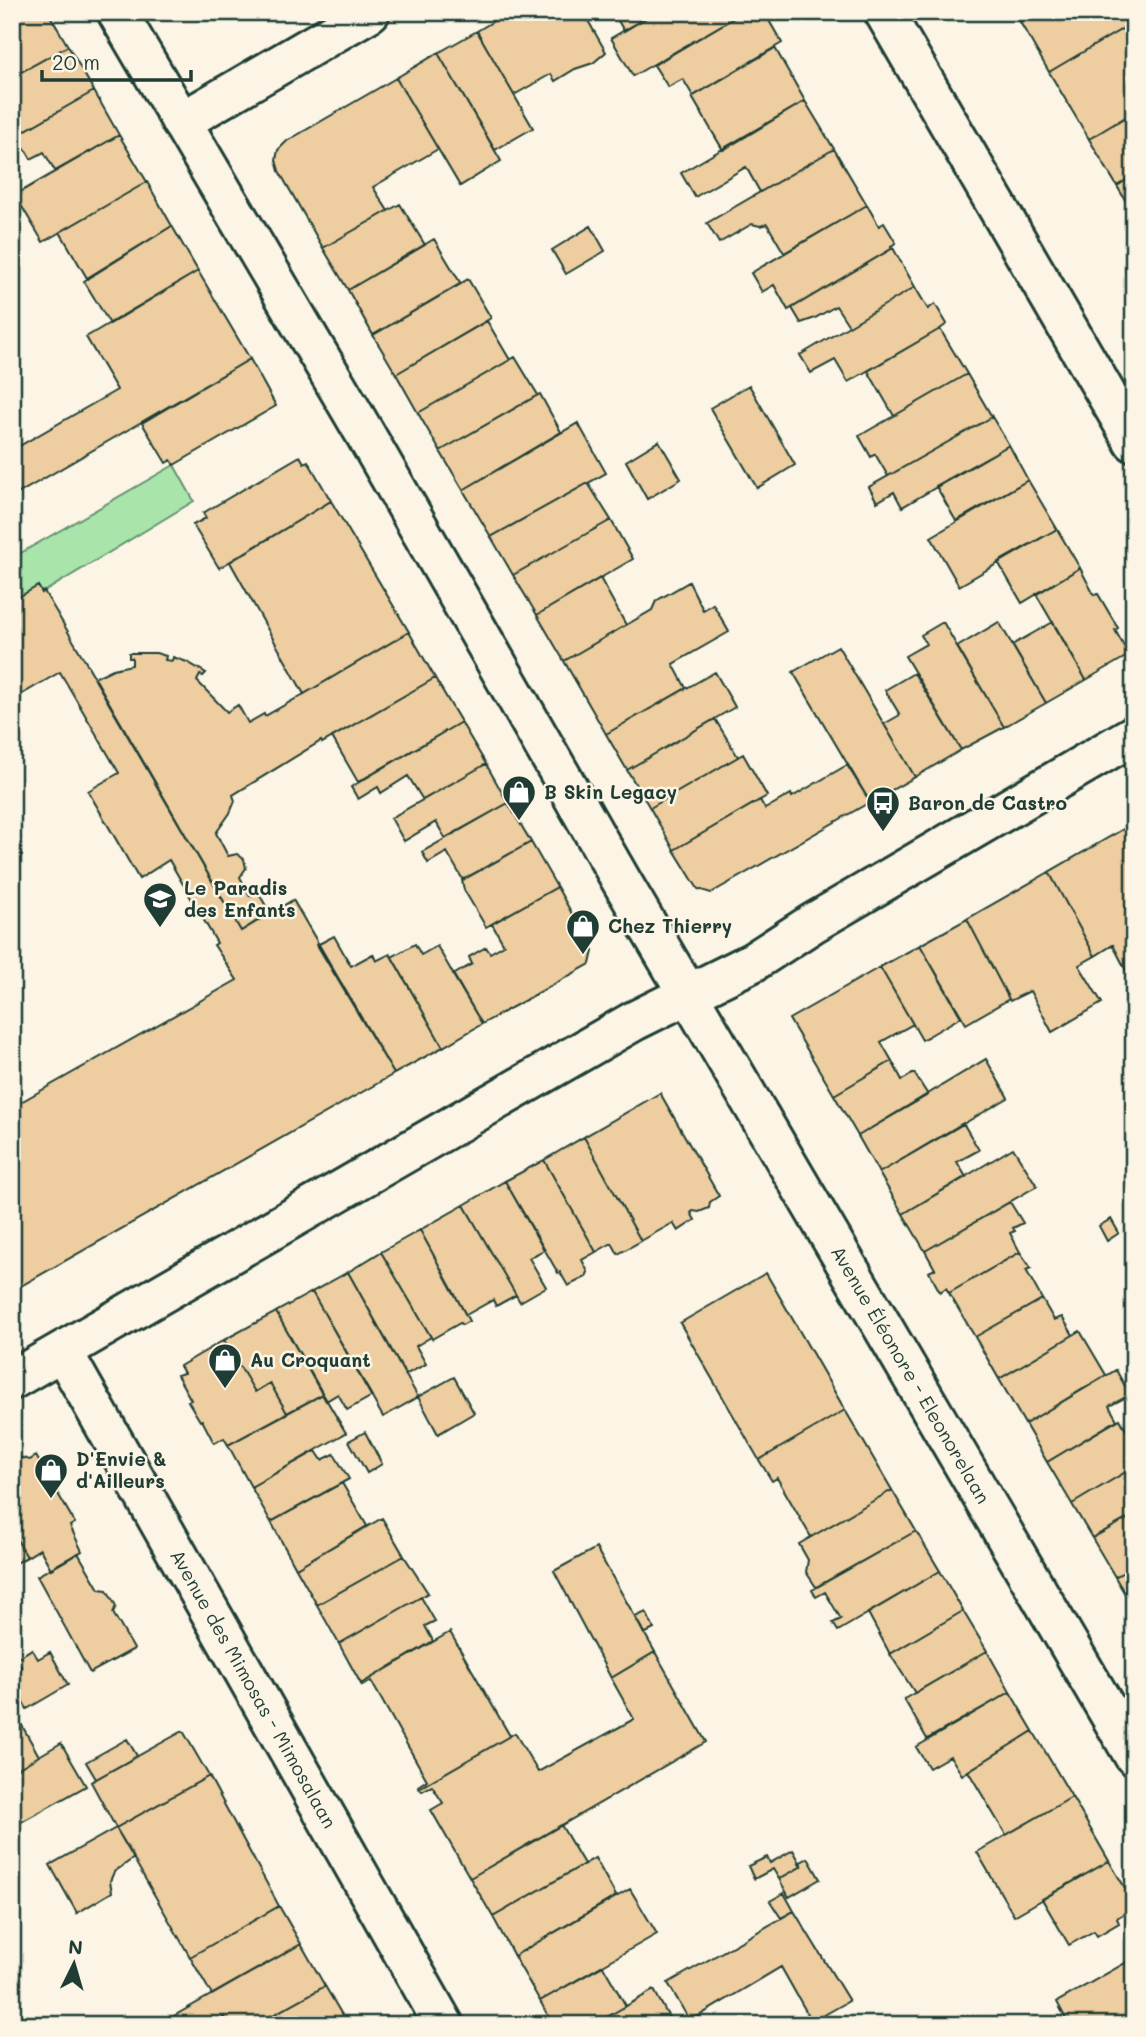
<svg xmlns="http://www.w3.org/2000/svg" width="1146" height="2037" viewBox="0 0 1146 2037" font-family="Mali,sans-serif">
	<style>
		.green { fill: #a9e5ab; stroke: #649170; stroke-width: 2 }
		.building { fill: #eecea0; stroke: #1f3d34; stroke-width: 2 }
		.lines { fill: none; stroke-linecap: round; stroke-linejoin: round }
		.minor-casing { stroke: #1f3d34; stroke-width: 44 }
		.tertiary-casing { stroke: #1f3d34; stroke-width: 44 }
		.minor { stroke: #fcf5e5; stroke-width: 38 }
		.tertiary { stroke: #fcf5e5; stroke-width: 38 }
		.labels { text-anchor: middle; stroke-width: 5; stroke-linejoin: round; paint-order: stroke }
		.poi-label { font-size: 19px; font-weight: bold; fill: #1f3d34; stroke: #fcf5e5; text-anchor: start }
		.street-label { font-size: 19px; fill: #1f3d34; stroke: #fcf5e5 }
	</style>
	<rect width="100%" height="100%" fill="#fcf5e5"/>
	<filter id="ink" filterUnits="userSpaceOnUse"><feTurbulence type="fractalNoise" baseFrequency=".0143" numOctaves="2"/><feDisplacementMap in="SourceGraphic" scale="14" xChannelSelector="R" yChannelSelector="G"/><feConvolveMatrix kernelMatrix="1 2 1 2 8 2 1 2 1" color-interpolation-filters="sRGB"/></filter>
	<g filter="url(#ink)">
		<path class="green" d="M174 465 194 501 42 593 38 586 12 601V542L19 554Z"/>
		<path class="building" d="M12 12H48L68 46 12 77Z
			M509 12H583L606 52 593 63 575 69 555 81 551 74 514 95 477 31Z
			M613 12H656L624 31Z
			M656 12H744L633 76 611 38Z
			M744 12H764L782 43 693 96 683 79 668 87 654 65Z
			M1014 12H1036L1020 22Z
			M1036 12H1134V22L1049 72 1020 22Z
			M1134 22V112L1089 139 1049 72Z
			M477 31 533 128 495 150 438 53Z
			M68 46 94 91 12 138V77Z
			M775 48 805 101 723 150 692 97Z
			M438 53 501 161 460 186 396 78Z
			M396 78 438 149 373 187 388 211 323 248 279 171 276 160 278 150 287 141Z
			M94 91 119 135 55 171 44 152 31 159 17 135Z
			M805 101 834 149 760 192 746 167 695 197 681 173Z
			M1134 112V175L1117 186 1089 139Z
			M119 135 147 182 43 242 15 195Z
			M834 149 867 205 784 253 767 224 760 226 752 224 719 243 707 223Z
			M1134 175V215L1117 186Z
			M147 182 172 226 87 278 60 232Z
			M400 204 425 245 348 290 323 248Z
			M867 205 879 226 884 223 896 243 891 246 893 248 788 310 774 285 762 292 751 273Z
			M172 226 198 271 110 324 84 281Z
			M591 226 605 251 566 274 552 250Z
			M434 239 461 284 373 335 348 290Z
			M893 248 915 287 849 326 836 306 815 318 801 323 792 308Z
			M198 271 250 359 12 497V447L21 445 117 390 86 337Z
			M468 279 491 318 396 374 373 335Z
			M915 287 928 309 935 304 947 324 940 329 848 382 835 360 811 373 800 355Z
			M487 321 510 360 418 413 396 374Z
			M940 329 967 374 894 416 868 371Z
			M515 357 538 395 440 451 418 413Z
			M250 359 276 406 174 465 171 460 166 463 142 423Z
			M967 374 992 417 888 476 875 454 871 457 859 436Z
			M749 385 795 465 757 488 710 408Z
			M540 394 561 432 463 490 440 451Z
			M992 417 1009 445 902 507 894 492 877 502 869 487Z
			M578 423 606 473 491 537 463 490Z
			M659 441 681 479 647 499 626 461Z
			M1009 445 1028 480 956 521 936 486Z
			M300 456 304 463 308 461 331 501 219 568 193 525 206 518 203 513Z
			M1028 480 1057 529 959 586 931 537Z
			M588 483 611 520 513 575 491 537Z
			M331 501 409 632 304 694 230 562Z
			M611 520 633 559 537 615 513 575Z
			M1057 529 1080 568 1022 603 998 562Z
			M1080 568 1094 595 1098 594 1118 628 1115 630 1129 655 1086 680 1036 594Z
			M600 578 626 625 564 661 537 615Z
			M689 582 703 610 713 604 729 632 673 664 686 688 606 734 564 661 652 610 656 601Z
			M38 586 42 593 44 591 84 659 241 931 293 900 394 1074 12 1291V1107L237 980 214 945 217 943 169 860 139 879 88 791 119 773 60 672 12 700V601Z
			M943 622 1004 727 961 750 905 656 926 644 921 635Z
			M999 622 1046 703 1004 727 957 647Z
			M1053 622 1086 680 1046 703 1012 645Z
			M409 632 435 678 322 743 321 741 233 795 235 801 230 813 216 833 228 856 237 854 244 859 246 868 240 877 250 896 258 892 270 913 241 931 94 678 113 669 132 665V658H129V653H156L166 656 165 660 172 661 173 657 187 662 206 673 203 676 200 675 197 681 227 712 238 705 248 723 264 714 265 716 304 694Z
			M838 646 915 777 870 802 793 672Z
			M715 672 735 707 627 770 606 734Z
			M914 673 961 750 915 777 884 724 900 715 885 690Z
			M435 678 461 722 358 782 332 737Z
			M715 719 738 757 650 808 627 770Z
			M461 722 486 764 423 800 408 776 381 793 378 787 358 799 351 787Z
			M743 754 767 796 674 850 650 808Z
			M486 764 508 803 445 838 436 822 404 841 391 818Z
			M847 765 870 802 711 893 698 889 674 850 760 800 765 809 791 794 792 797Z
			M508 803 531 842 463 880 447 852 428 863 422 852Z
			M1132 824 1134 827V986L1113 945 1095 956 1049 872Z
			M12 837 22 855 12 860Z
			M531 842 557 887 486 927 464 890 462 880Z
			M1049 872 1095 956 1079 965 1102 1003 1052 1032 1030 991 1010 1001 967 919Z
			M557 887 593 951 590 964 482 1024 453 975 472 964 469 957 486 947 490 953 504 945 492 924Z
			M967 919 1009 999 966 1024 920 945Z
			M334 936 351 966 373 954 376 961 390 954 443 1047 394 1074 317 945Z
			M415 944 421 955 437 946 482 1024 443 1047 392 957Z
			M920 945 961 1017 922 1040 880 967Z
			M880 967 913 1024 881 1042 892 1061 834 1095 789 1019Z
			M986 1059 1008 1098 879 1173 858 1136Z
			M892 1061 902 1080 914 1073 928 1095 858 1136 834 1095Z
			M660 1093 719 1196 710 1202 709 1208 699 1212 693 1211 691 1213 695 1220 678 1231 673 1223 641 1241 584 1137Z
			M963 1123 979 1150 957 1162 966 1177 903 1214 879 1173Z
			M584 1137 641 1241 618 1254 612 1243 596 1252 544 1160Z
			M1013 1148 1037 1186 925 1251 903 1214Z
			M544 1160 596 1252 582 1260 588 1272 586 1277 568 1286 560 1272 558 1273 505 1181Z
			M505 1181 544 1250 529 1258 546 1287 520 1302 464 1205Z
			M1010 1202 1023 1223 1013 1228 1015 1231 1010 1233 1020 1252 949 1293 946 1288 940 1292 929 1272 935 1269 925 1251Z
			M464 1205 516 1295 496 1306 493 1300 466 1315 420 1230Z
			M1111 1219 1119 1233 1107 1241 1099 1226Z
			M420 1230 469 1321 462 1325 460 1323 432 1339 381 1252Z
			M381 1252 431 1337 416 1346 426 1364 405 1375 348 1272Z
			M1020 1252 1031 1268 1026 1270 1042 1299 975 1337 949 1293Z
			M348 1272 418 1397 383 1417 312 1292Z
			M766 1273 845 1410 759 1460 680 1323Z
			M312 1292 372 1396 347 1410 338 1394 326 1401 276 1312Z
			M1042 1299 1054 1320 1062 1317 1073 1335 999 1379 975 1337Z
			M276 1312 323 1394 287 1413 270 1383 255 1392 224 1340Z
			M1080 1331 1106 1375 1025 1424 999 1379Z
			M224 1340 255 1392 270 1383 287 1413 228 1445 224 1438 214 1443 202 1420 200 1421 188 1401 191 1400 177 1375 184 1373 180 1366Z
			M1116 1370 1130 1395 1109 1406 1117 1420 1047 1462 1025 1424Z
			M454 1377 474 1413 438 1434 418 1397Z
			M323 1394 346 1433 251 1487 228 1445Z
			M845 1410 892 1490 811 1537 777 1478 772 1481 759 1460Z
			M1120 1419 1129 1435 1134 1432V1467L1072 1504 1047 1462Z
			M365 1432 382 1464 367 1473 349 1441Z
			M316 1451 322 1460 334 1454 349 1479 271 1522 251 1487Z
			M36 1456 75 1523 70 1526 82 1551 51 1569 40 1549 27 1557 12 1531V1461L19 1457 30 1460Z
			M1134 1467V1515L1092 1538 1072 1504Z
			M342 1483 367 1526 296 1568 271 1522Z
			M892 1490 916 1531 816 1587 806 1572 808 1560 799 1544Z
			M1134 1515V1566L1115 1577 1092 1538Z
			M382 1518 404 1556 317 1605 296 1568Z
			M12 1531 27 1557 12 1565Z
			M916 1531 940 1571 838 1631 833 1623 841 1619 825 1592 816 1597 812 1590Z
			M596 1548 655 1652 611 1678 554 1571Z
			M78 1553 99 1589 107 1590 116 1606 113 1613 134 1649 90 1673 37 1576Z
			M404 1556 428 1593 339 1644 317 1605Z
			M1134 1566V1609L1115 1577Z
			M940 1571 963 1611 890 1654 868 1613Z
			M421 1597 435 1621 425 1626 433 1641 361 1684 339 1644Z
			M963 1611 987 1651 915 1693 890 1654Z
			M646 1612 654 1629 644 1634 635 1617Z
			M450 1632 510 1736 419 1788 418 1786 427 1780 371 1681 362 1686 361 1684Z
			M32 1649 38 1659 50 1652 68 1685 27 1709 12 1683V1674L22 1668 16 1659Z
			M987 1651 1010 1692 927 1739 904 1699Z
			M655 1652 706 1742 470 1878 431 1810 443 1803 432 1786 422 1791 419 1788 515 1733 538 1772 634 1719 611 1678Z
			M1010 1692 1033 1731 962 1775 950 1756 929 1768 916 1747Z
			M15 1713 39 1756 12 1772V1715Z
			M183 1731 209 1776 116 1828 91 1782Z
			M1033 1731 1072 1797 1006 1835 968 1771Z
			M127 1739 137 1756 96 1779 86 1762Z
			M61 1743 86 1786 16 1825 12 1818V1772Z
			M209 1776 279 1906 190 1957 116 1828Z
			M1072 1797 1109 1861 1014 1916 977 1852Z
			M561 1825 584 1864 493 1917 470 1878Z
			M116 1828 134 1858 114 1872 110 1881 112 1892 77 1913 50 1865Z
			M793 1850 802 1866 779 1879 773 1869 754 1879 748 1866 767 1857 770 1863Z
			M595 1858 616 1896 514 1956 493 1917Z
			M808 1858 820 1879 789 1897 779 1879 802 1866 799 1863Z
			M1109 1861 1134 1903V1907L1117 1918 1119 1923 1097 1936 1094 1931 1069 1945 1042 1899Z
			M630 1889 657 1934 540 2001 514 1956Z
			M784 1893 794 1911 781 1918 770 1901Z
			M279 1906 301 1944 212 1995 190 1957Z
			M794 1911 849 2001 812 2022 781 1967 690 2021 668 1983Z
			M301 1944 325 1986 255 2025H229L224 2017 209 2025H200L199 2022 195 2025H177L172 2017Z
			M1134 1958V2017L1120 2025H1069L1057 2002Z
			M603 1966 626 2006 593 2025H553L540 2001Z
			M325 1986 348 2025H255Z
			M654 1990 673 2025H593L626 2006Z"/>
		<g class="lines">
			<g class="minor-casing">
				<g id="minor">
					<path d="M884 12 1134 442"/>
					<path d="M181 122 370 12"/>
					<path id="s1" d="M688 994 1134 1756"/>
					<path id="s2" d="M63 1352 444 2025"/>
				</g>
			</g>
			<g class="tertiary-casing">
				<path id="tertiary" d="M117 12 364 432 622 882 688 994
					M12 1380 634 1021 753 962 813 923 1134 735"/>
			</g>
			<use href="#minor" class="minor"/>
			<use href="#tertiary" class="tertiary"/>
		</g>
	</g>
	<defs>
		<g id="shop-pin" transform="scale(1.75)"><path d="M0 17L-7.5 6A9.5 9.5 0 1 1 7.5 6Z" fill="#1f3d34" stroke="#fcf5e5"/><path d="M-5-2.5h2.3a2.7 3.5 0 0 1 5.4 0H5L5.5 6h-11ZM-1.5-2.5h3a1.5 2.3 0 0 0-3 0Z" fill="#fff"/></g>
		<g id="bus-pin" transform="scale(1.75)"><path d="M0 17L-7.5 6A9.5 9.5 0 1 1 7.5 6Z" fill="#1f3d34" stroke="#fcf5e5"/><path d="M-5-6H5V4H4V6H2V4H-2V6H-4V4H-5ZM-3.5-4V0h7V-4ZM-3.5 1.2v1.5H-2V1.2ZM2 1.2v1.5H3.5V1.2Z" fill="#fff"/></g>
		<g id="school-pin" transform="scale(1.75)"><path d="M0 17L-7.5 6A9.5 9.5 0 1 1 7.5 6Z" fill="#1f3d34" stroke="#fcf5e5"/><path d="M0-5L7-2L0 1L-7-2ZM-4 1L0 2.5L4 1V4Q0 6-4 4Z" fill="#fff"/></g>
	</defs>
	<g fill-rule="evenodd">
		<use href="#shop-pin" x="519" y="792"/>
		<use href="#bus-pin" x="883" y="803"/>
		<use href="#school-pin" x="160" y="899"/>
		<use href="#shop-pin" x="583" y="926"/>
		<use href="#shop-pin" x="225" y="1360"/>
		<use href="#shop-pin" x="51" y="1470"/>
	</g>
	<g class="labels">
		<g class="poi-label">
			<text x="544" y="799">B Skin Legacy</text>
			<text x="908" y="810">Baron de Castro</text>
			<text x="184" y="895">Le Paradis<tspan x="184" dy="22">des Enfants</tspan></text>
			<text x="608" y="933">Chez Thierry</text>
			<text x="250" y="1367">Au Croquant</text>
			<text x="76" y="1466">D'Envie &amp;<tspan x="76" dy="22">d'Ailleurs</tspan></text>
		</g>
		<g class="street-label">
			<text dy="7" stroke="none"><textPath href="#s1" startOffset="441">Avenue Éléonore - Eleonorelaan</textPath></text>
			<text dy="7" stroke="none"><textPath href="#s2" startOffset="387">Avenue des Mimosas - Mimosalaan</textPath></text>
		</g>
	</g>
	<rect width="1146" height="2037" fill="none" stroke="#fcf5e5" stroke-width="42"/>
	<rect x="21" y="21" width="1104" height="1995" fill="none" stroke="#1f3d34" stroke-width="2.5" filter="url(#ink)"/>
	<g transform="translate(74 1964) rotate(5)" stroke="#fcf5e5" stroke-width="5" paint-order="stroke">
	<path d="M0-5L12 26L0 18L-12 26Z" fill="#1f3d34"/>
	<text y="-10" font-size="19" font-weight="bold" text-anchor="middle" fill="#1f3d34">N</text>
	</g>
	<path d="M42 70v10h149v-10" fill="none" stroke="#1f3d34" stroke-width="3.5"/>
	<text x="52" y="70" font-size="21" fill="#1f3d34" stroke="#fcf5e5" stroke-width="5" paint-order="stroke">20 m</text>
</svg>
